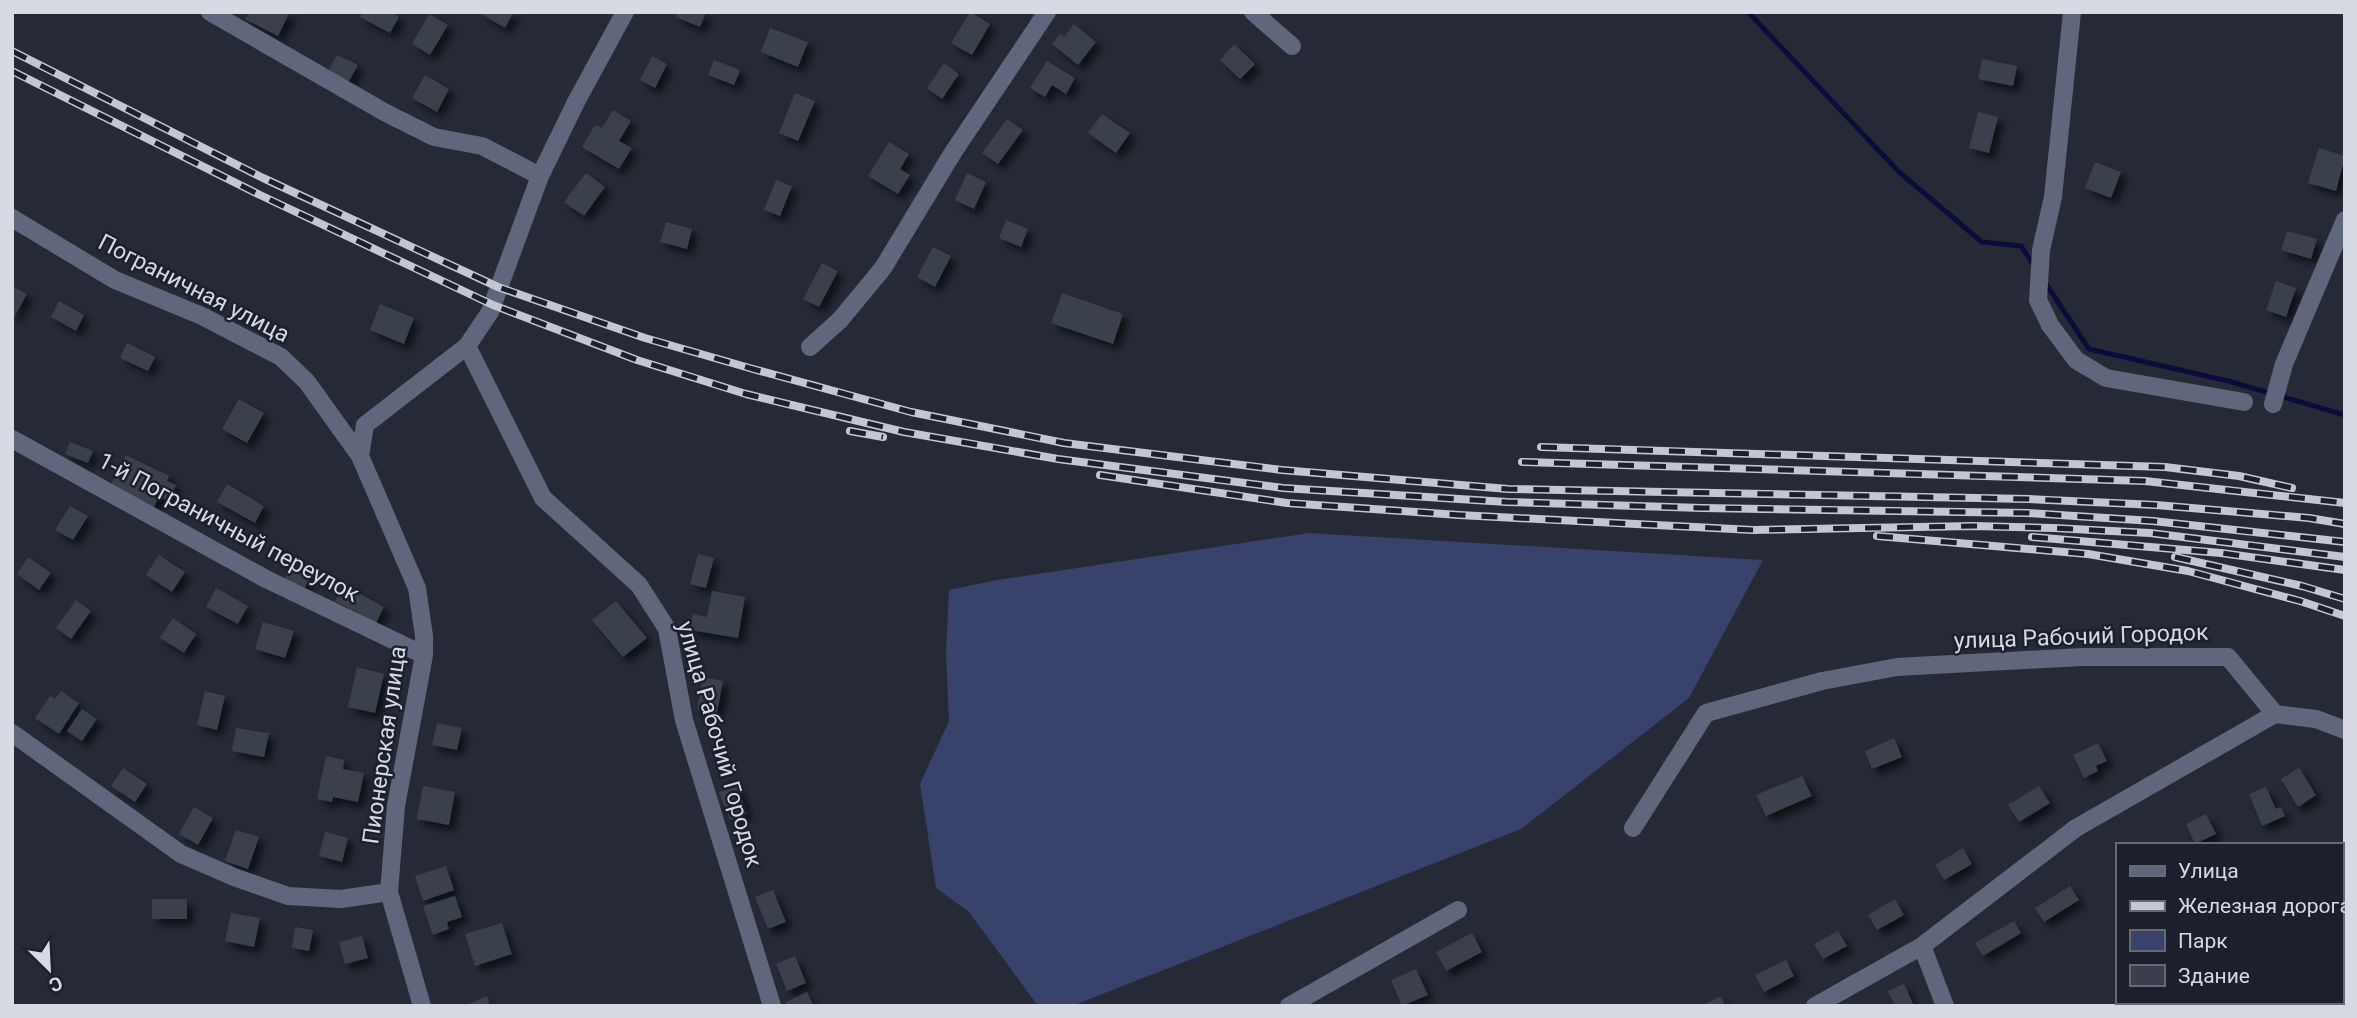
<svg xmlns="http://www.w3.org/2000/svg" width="2357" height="1018" viewBox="0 0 2357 1018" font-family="Roboto,sans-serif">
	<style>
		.green { fill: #38426b }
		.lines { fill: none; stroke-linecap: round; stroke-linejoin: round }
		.stream { stroke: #0a0d38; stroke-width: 5 }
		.building { fill: #3b3f4d; filter: url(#shadow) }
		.minor { stroke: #60667c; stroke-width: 18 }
		.rail-casing { stroke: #c4c7d1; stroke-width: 8 }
		.rail { stroke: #1d202c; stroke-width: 5; stroke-dasharray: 16; stroke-linecap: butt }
		.labels { text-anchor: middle; stroke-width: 5; stroke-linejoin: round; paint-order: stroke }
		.street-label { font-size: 23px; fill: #d7dae3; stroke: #1d202c }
	</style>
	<defs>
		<filter id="shadow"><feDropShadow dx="6" dy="6" stdDeviation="3.5" flood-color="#0009"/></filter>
	</defs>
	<rect width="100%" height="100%" fill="#262a37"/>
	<path class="green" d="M1309 533 1763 560 1689 698 1521 829 1072 1006H1038L969 912 936 888 920 784 949 721 946 654 949 590 997 580Z"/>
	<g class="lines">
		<path class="stream" d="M1748 12 1899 172 1982 242 2021 246 2035 267
			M2044 281 2089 349 2228 381 2345 415"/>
	</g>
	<path class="building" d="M249 12H290L278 36 245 19Z
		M362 12H391L399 17 390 33 360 17Z
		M478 12H514L505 28Z
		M678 12H706L700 27 676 17Z
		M970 12 990 24 972 55 951 43Z
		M429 14 448 25 430 55 412 44Z
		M1074 24 1096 42 1078 65 1052 44 1060 34 1064 37Z
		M770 28 808 42 798 67 761 52Z
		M1234 44 1255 64 1240 79 1220 60Z
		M337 55 358 65 348 83 328 72Z
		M652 56 667 64 655 88 640 80Z
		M1982 59 2017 66 2013 86 1978 79Z
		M714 60 740 70 734 85 708 75Z
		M1047 61 1075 78 1066 94 1052 85 1045 97 1030 88Z
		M944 63 959 74 942 99 927 88Z
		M425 75 449 89 437 112 412 98Z
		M795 93 815 101 798 141 779 133Z
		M613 110 631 121 619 141 632 148 619 169 582 147 595 125 602 128Z
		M1978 112 1998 117 1989 153 1969 148Z
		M1102 114 1130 133 1116 153 1088 133Z
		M1007 119 1023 130 998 164 982 153Z
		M889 142 909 154 900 169 910 175 898 194 868 176Z
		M2319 148 2345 156 2336 191 2308 183Z
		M2095 162 2121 172 2111 198 2085 188Z
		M586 173 605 187 584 216 564 202Z
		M967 173 986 182 974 209 955 200Z
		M776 180 792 186 780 216 764 210Z
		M1006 220 1028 229 1021 247 999 238Z
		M666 222 692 229 687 249 660 242Z
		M2287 231 2317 239 2311 259 2281 250Z
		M933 247 951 256 935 287 917 277Z
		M822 263 838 271 819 307 803 299Z
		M2276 281 2296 288 2286 317 2266 310Z
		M12 286 27 294 12 321Z
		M1062 293 1123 314 1113 344 1051 323Z
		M59 301 84 315 76 331 51 317Z
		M380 304 414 318 404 344 370 330Z
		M127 343 155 357 148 371 120 358Z
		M239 399 264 413 247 443 222 429Z
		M70 442 93 451 88 463 65 454Z
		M126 455 169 476 167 481 176 485 168 501 159 497 153 509 115 491 117 486 111 484Z
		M227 484 264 506 255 523 217 502Z
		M70 506 88 516 73 540 55 530Z
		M698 554 714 558 706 588 690 584Z
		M159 555 185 572 172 592 146 575Z
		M28 557 51 573 39 590 17 574Z
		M291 566 311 575 305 588 285 579Z
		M344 585 384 607 376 623 335 601Z
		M216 588 248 606 238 624 206 607Z
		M712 591 745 597 738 638 690 630 693 614 707 617Z
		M76 600 91 611 71 639 56 628Z
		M616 601 647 638 623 657 592 620Z
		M173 618 196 634 184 653 160 638Z
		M263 622 294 631 285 658 255 649Z
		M357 667 384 674 375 713 348 707Z
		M703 677 723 681 717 713 697 710Z
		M61 691 79 703 59 734 35 718 50 696 55 699Z
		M205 691 225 696 217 730 197 725Z
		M82 709 97 719 82 741 67 731Z
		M437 723 462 728 457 750 432 745Z
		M236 728 269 733 264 757 232 751Z
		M1894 738 1902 757 1872 769 1865 751Z
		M2098 743 2107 761 2096 766 2098 771 2084 778 2073 755Z
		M326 756 344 760 343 769 364 773 358 802 333 797 332 802 317 799Z
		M123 768 147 784 135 802 111 786Z
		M2299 768 2316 795 2298 807 2281 779Z
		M1802 776 1812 796 1766 816 1756 795Z
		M737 785 747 814 730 820 719 792Z
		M423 786 455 792 449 825 417 819Z
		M2039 786 2050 803 2019 822 2008 805Z
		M2266 787 2276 809 2281 807 2285 816 2262 826 2249 794Z
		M194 807 213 818 198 845 179 834Z
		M2206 814 2216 834 2195 844 2186 824Z
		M236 830 259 837 248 869 225 861Z
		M325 832 348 838 342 862 319 856Z
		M1963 848 1972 864 1944 880 1935 865Z
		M446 866 454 890 423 901 415 876Z
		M2070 886 2079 900 2044 922 2035 908Z
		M773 890 786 922 768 929 755 897Z
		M455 896 462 917 447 922 449 929 433 935 423 906Z
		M152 899H187V919H152Z
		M1895 899 1904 915 1877 930 1868 915Z
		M231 913 260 918 254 947 225 941Z
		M2014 921 2021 933 1983 956 1975 943Z
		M502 923 512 954 475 966 465 934Z
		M295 927 313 930 309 951 292 948Z
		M1838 931 1847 946 1823 959 1814 944Z
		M1472 933 1482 952 1446 971 1436 952Z
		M362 936 368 958 345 964 339 942Z
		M795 956 806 983 787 991 776 964Z
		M1786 960 1794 976 1764 992 1755 975Z
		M1416 969 1428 995 1402 1006 1391 980Z
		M1904 984 1914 1006H1890L1894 1004 1888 991Z
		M807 992 813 1005 788 1006 786 1002Z
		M487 996 490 1006H464Z
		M1721 996 1725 1006H1701Z"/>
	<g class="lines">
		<path class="minor" d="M210 12 386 113 434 137 482 146 540 176
			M1253 12 1292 46
			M2072 12 2053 197 2041 250 2038 300 2050 325 2076 360 2106 378 2244 402
			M12 218 115 280 202 316 281 357 307 382 360 456 417 588 424 636V655L396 806 389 892 422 1006
			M467 346 543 498 639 585 667 629 684 720 772 1006
			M810 347 840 320 883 268 952 154 1047 12
			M2273 404 2284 364 2345 220
			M12 439 266 579 424 655
			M360 456 365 425 467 346 490 312 540 176 577 100 625 12
			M2275 714 2316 719 2345 730
			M12 733 181 854 234 877 288 896 341 899 389 892
			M1633 828 1706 713 1822 681 1897 667 2082 657H2228L2275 714 2076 828 1922 946 1815 1006
			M1922 946 1945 1006
			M1289 1006 1458 910"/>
		<g class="rail-casing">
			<path id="rail" d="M12 51 263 178 498 287 645 338 753 369 911 412 1064 443 1282 470 1508 489 2029 499 2156 505 2309 518 2345 524
				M12 71 260 195 493 305 637 360 746 394 904 432 1058 459 1283 488 1507 502 1702 508 2028 513 2153 521 2345 542
				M850 431 883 437
				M1541 447 2165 467 2239 476 2292 488
				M1522 462 2145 481 2345 503
				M1100 475 1287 503 1459 515 1753 530 1974 526 2054 528 2150 533 2345 557
				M1877 536 2088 554 2188 571 2300 601 2345 616
				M2032 537 2221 553 2345 570
				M2175 557 2302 586 2345 599"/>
		</g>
		<use href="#rail" class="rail"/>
	</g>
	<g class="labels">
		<g class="street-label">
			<text transform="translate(194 288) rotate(27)" y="8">Пограничная улица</text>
			<text transform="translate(229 527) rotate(28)" y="8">1-й Пограничный переулок</text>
			<text transform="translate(2081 636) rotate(-2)" y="8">улица Рабочий Городок</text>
			<text transform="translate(720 744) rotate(74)" y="8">улица Рабочий Городок</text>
			<text transform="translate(384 745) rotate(-82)" y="8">Пионерская улица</text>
		</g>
	</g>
	<rect width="2357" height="1018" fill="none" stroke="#d7dae3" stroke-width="28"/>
	<rect x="2116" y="843" width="228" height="161" fill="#1d202c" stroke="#676a75" stroke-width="2"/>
	<rect x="2130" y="866" width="35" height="10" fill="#60667c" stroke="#676a75" stroke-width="2"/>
	<text x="2178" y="878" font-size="21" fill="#d7dae3">Улица</text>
	<rect x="2130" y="901" width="35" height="10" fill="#c4c7d1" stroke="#676a75" stroke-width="2"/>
	<text x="2178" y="913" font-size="21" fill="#d7dae3">Железная дорога</text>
	<rect x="2130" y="930" width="35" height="21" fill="#38426b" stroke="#676a75" stroke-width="2"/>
	<text x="2178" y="948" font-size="21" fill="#d7dae3">Парк</text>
	<rect x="2130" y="965" width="35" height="21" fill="#3b3f4d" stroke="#676a75" stroke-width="2"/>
	<text x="2178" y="983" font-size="21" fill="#d7dae3">Здание</text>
	<g transform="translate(49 969) rotate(156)" stroke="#1d202c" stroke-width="5" paint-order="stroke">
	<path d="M0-5L12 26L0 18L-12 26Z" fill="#d7dae3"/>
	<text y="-10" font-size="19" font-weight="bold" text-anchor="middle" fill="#d7dae3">С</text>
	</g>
</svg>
